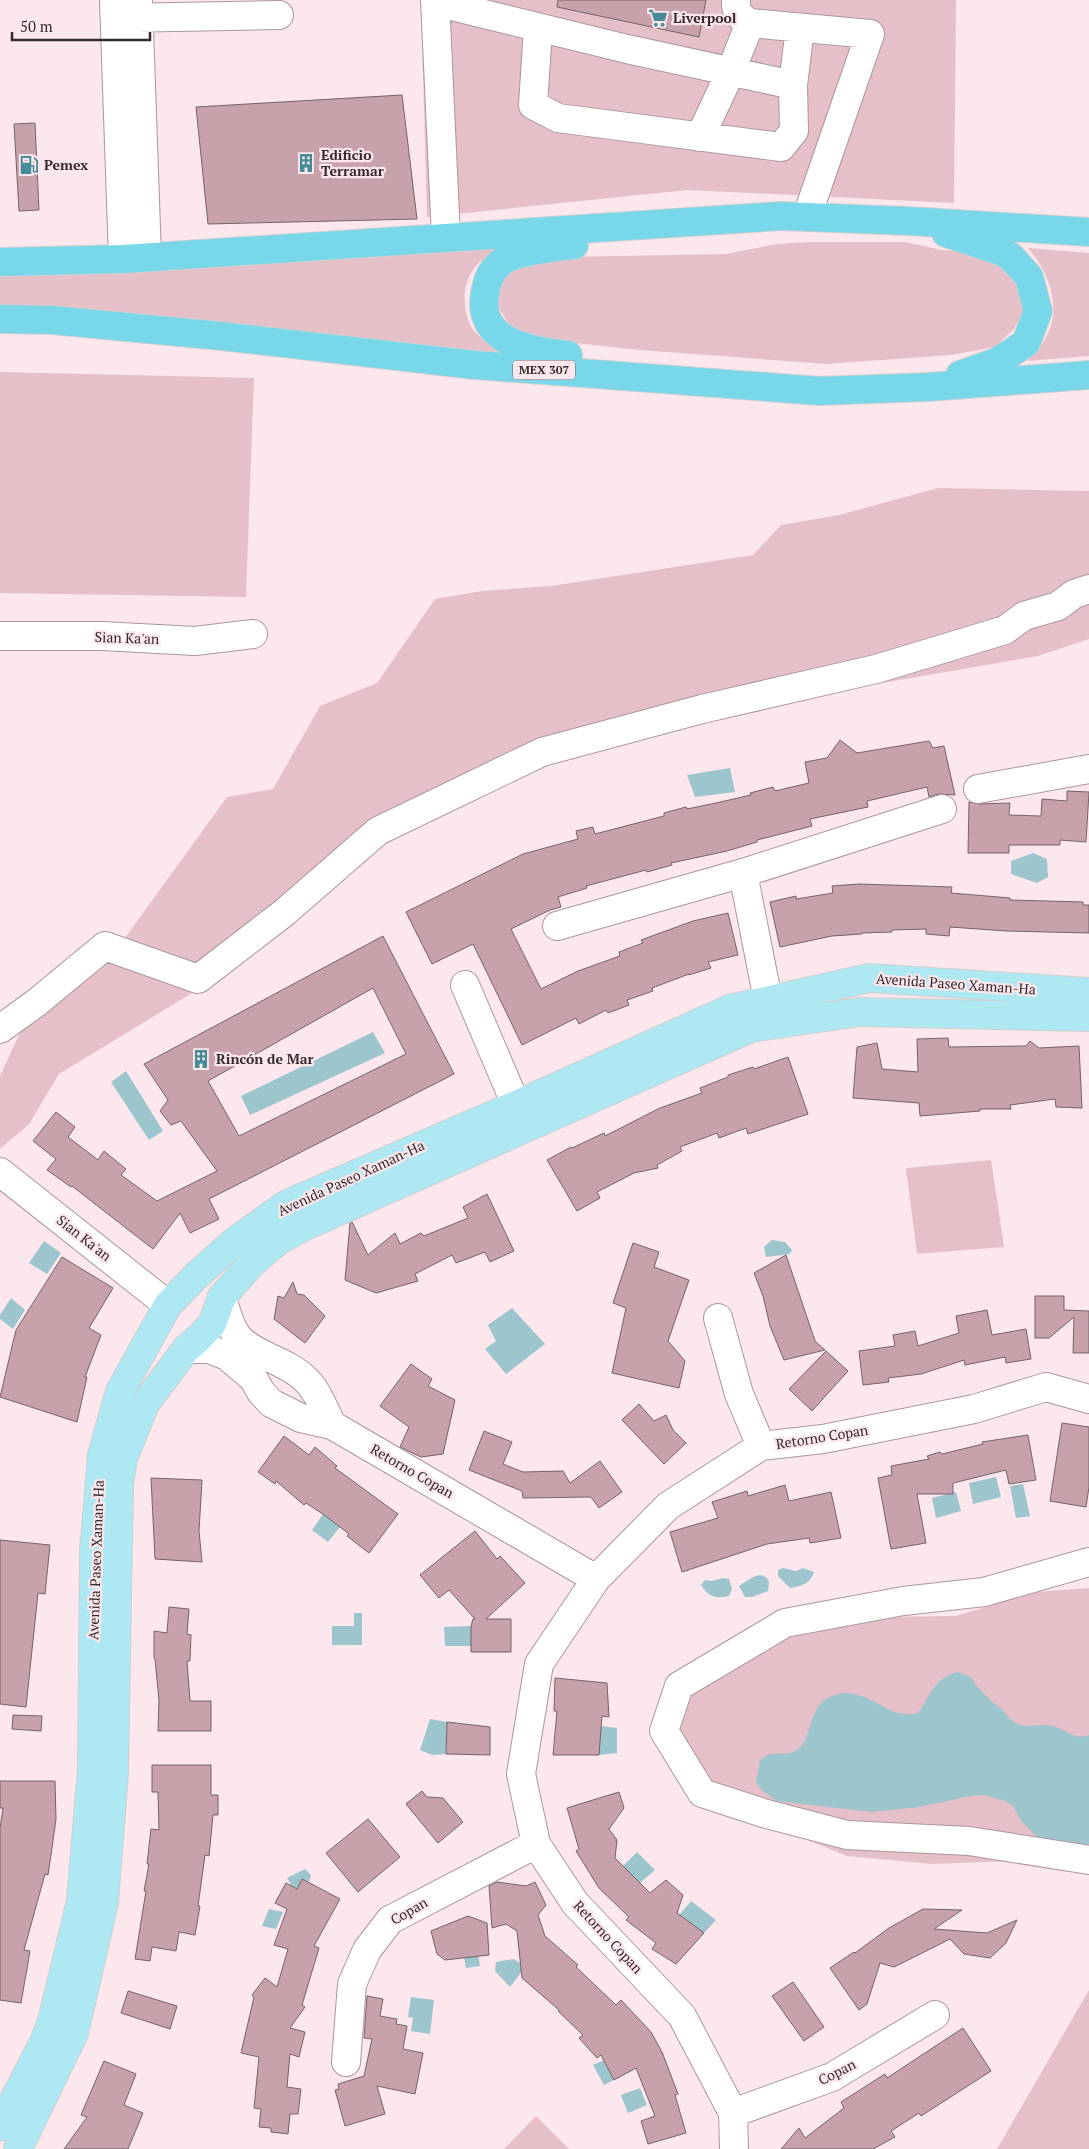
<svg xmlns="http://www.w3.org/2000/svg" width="1089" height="2149" viewBox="0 0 1089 2149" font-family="'PT Serif',serif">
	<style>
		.green { fill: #e5c0c8 }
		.water { fill: #9cc5ce }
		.building { fill: #c8a2ab; stroke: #746367; fill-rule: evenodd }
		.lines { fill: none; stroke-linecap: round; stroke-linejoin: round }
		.minor-casing { stroke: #aa979b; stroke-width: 30 }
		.major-casing { stroke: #d2d0d1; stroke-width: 30 }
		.highway-casing { stroke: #d2d0d1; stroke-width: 30 }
		.minor { stroke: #fff; stroke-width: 28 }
		.major { stroke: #aee8f2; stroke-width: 28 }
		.highway { stroke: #78d8ea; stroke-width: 28 }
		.labels { text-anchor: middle; stroke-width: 4.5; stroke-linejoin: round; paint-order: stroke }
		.shield { fill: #fce7ec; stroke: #6f6366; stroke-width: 1 }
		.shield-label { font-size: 12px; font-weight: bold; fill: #322a2c }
		.poi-label { font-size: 14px; font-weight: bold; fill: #322a2c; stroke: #fce7ec; text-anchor: start }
		.street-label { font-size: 14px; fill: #322a2c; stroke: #fce7ec }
	</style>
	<rect width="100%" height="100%" fill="#fce7ec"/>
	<path class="green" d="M421 0H956L954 203 688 190 427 217Z
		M810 242H905L942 250 971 252 1003 264 1021 285 1025 309 1014 329 995 347 951 355 827 364 640 350 537 339 510 326 499 308 497 292 505 278 513 269 562 257 726 254 776 244Z
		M504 245C495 251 483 258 476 266 461 282 461 315 475 332 484 342 497 347 508 353L0 306V276L45 275 426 253Z
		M1028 248 1089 253V356L1028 361C1033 354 1041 347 1045 339 1063 310 1049 271 1028 248Z
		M0 372 254 378 246 597 0 593Z
		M938 488 1089 491V639L1038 656 876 684 577 753 444 807 344 869 202 987 59 1074 29 1124 1 1148 0 1147V1076L28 1015 117 949 227 797 273 789 320 706 377 683 435 599 482 591 551 586 753 555 781 525 839 515Z
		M991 1160 1004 1247 917 1254 906 1168Z
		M1089 1588V1869L1015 1861 932 1864 847 1856 758 1820 681 1767 666 1718 706 1666 768 1635 865 1617 956 1616 1035 1592Z
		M1089 1990V2149H997Z
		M536 2116 569 2149H504Z"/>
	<path class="water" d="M730 768 735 792 695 797 687 775Z
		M1033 853 1047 859 1048 877 1037 883 1011 874V861Z
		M373 1032 385 1053 250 1115 241 1096Z
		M126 1071 163 1131 149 1140 111 1082Z
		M772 1240 785 1242 792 1250 790 1254 766 1257 764 1247Z
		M44 1241 61 1253 47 1274 29 1263Z
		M11 1298 25 1310 13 1329 0 1319V1315Z
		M512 1308 545 1344 506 1374 485 1349 496 1341 488 1325Z
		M996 1477 1001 1497 973 1504 969 1483Z
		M1023 1484 1030 1516 1016 1518 1010 1486Z
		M956 1492 961 1511 936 1518 932 1498Z
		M323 1514 340 1527 328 1542 312 1530Z
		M783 1568 796 1571 803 1568 814 1572C810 1584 802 1586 790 1588L778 1576V1570Z
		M760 1575 766 1577 769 1582 768 1591 752 1597H745L739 1586 753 1577Z
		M723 1578 729 1579 732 1589 729 1596C715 1599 709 1597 701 1585L705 1580 711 1581Z
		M354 1613H362V1645H332V1626H354Z
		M471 1626V1646H445L444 1627Z
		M957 1672 971 1677C979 1691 988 1698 1000 1708 1008 1714 1010 1723 1021 1725 1032 1728 1046 1723 1056 1727 1067 1731 1076 1740 1089 1735V1844L1045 1845 1022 1822 1013 1806 1005 1801 985 1795 970 1796 919 1807 872 1812 777 1801 763 1791 756 1783 760 1760C774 1748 781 1758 795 1751 816 1742 803 1701 839 1694 844 1693 852 1693 858 1695 880 1701 893 1719 918 1713 931 1695 934 1678 957 1672Z
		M430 1719 447 1722 446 1754 432 1755 420 1750Z
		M601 1726 617 1728V1753L599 1755Z
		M637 1852 655 1870 640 1883 623 1866Z
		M305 1869 311 1875 309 1882 302 1879 297 1889 292 1887 287 1878Z
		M691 1901 716 1920 704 1933 679 1915Z
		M269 1909 283 1912 276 1929 262 1926Z
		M476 1943 480 1966 466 1968 462 1947Z
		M513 1959 526 1966 510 1987 495 1971 496 1962Z
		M411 1997 434 2000 430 2034 411 2031 413 2018 408 2017Z
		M604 2060 614 2080 604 2085 593 2065Z
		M640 2088 647 2105 628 2113 621 2095Z"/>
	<path class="building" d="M558 0H706L699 37 557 7Z
		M402 95 417 219 208 224 196 107Z
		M35 123 39 210 19 211 14 124Z
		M840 740 857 753 929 741 933 748 944 746 955 795 938 794 929 797 927 787 867 801 868 807 810 819 812 826 757 840V842L727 851 671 863 672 865 647 872 646 870 586 886 587 888 558 897 561 907 550 910 511 929 541 989 578 971 620 956 619 952 643 943 641 940 693 921 728 913 738 955 708 962 711 968 689 975V974L652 988 653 991 627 1000 629 1005 608 1013 606 1010 579 1024 576 1018 522 1045 473 944 432 964 406 912 523 854 578 839 576 831 593 827 595 834 664 816V813L686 807 687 809 716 803 751 795 750 793 773 787 775 791 809 783 805 762 827 758Z
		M1067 791 1089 792 1086 842 1060 840V845H1009V853H968L969 802 980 804 1010 803 1009 815 1041 816 1042 799 1067 801Z
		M859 884 952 887 951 893 1010 898V900L1083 902V905H1089V933L1007 931 950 927 949 936 926 934V929L892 930V932L862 933V934L832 936 780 947 770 902 796 896V899L833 893 832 886Z
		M383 936 454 1074 209 1199 219 1219 190 1233 180 1213 153 1249 72 1186 71 1187 47 1170 56 1159 33 1141 56 1112 75 1127 68 1137 98 1160 104 1151 126 1169 121 1175 157 1201 217 1171 181 1121 171 1125 160 1111 168 1100 144 1064ZM373 988 406 1054 239 1136 208 1081Z
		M948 1038 949 1047 1026 1046 1030 1041 1039 1048 1079 1046 1082 1108 1056 1107 1055 1099 1010 1105 1011 1109H980V1111L920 1116 919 1103 853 1098 857 1047 877 1043 882 1069 918 1072 917 1039Z
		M788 1057 808 1114 748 1134 746 1128 719 1138 717 1133 680 1147 682 1151 657 1165 658 1168 634 1173 597 1192 600 1198 577 1211 547 1160 571 1147 572 1148 604 1133 605 1136 660 1108 702 1093 700 1088 728 1077V1075L753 1067 754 1069Z
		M487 1194 514 1251 490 1262 485 1252 456 1263 452 1255 415 1274 418 1281 376 1293 345 1280 350 1223 352 1222 368 1255 395 1233 400 1244 421 1233 424 1236 468 1218 463 1207Z
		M633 1243 659 1252 654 1267 689 1280 668 1341 685 1361 679 1388 612 1373 626 1308 613 1303Z
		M786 1255 815 1341 825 1350 784 1360 770 1326 763 1296 754 1273Z
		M62 1257 113 1288 89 1328 101 1335 85 1377H87L77 1422 0 1397 16 1330Z
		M293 1282 297 1294 304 1295 325 1316 305 1343 274 1319 278 1296 284 1298Z
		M1035 1296H1064V1310L1089 1311V1353H1073L1074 1317 1049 1338H1035Z
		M987 1310 992 1335 1026 1329 1031 1359 1006 1363 1005 1357 965 1365 964 1360 921 1374 888 1378 889 1382 863 1385 859 1351 895 1346 893 1335 915 1331 918 1346 959 1333 956 1316Z
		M826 1351 848 1371 812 1411 789 1389Z
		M411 1364 432 1379 428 1386 455 1400 443 1454 421 1457 400 1447 409 1427 380 1406Z
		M639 1404 654 1421 666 1415 673 1430 686 1443 664 1464 622 1420Z
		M1062 1423 1089 1427V1487L1086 1507 1050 1501Z
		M484 1431 512 1442 503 1464 523 1472 563 1471 570 1483 600 1461 622 1492 599 1508 591 1497 523 1498 522 1491 469 1470Z
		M1028 1435 1036 1480 1009 1484 1006 1470 953 1483V1494H917L926 1543 891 1549 878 1478 892 1475 891 1466 929 1459 927 1456 940 1452 942 1454 983 1444 982 1442Z
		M284 1436 309 1455 315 1447 337 1466 335 1468 398 1514 369 1553 347 1536 349 1534 323 1514 306 1503 304 1505 276 1481 275 1484 258 1472Z
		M151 1478 202 1480 199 1531 202 1562 155 1559Z
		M785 1485 789 1501 831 1492 841 1538 810 1543 809 1538 767 1544 682 1572 670 1532 718 1518 712 1502 747 1491 748 1496Z
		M475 1531 497 1559 500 1556 525 1583 486 1619H511V1652H471V1626L473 1619H475L449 1590 439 1598 420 1575Z
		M0 1540 50 1545 45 1594 38 1593 26 1707 0 1704Z
		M169 1607 189 1609 187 1634 191 1635 190 1661H187L190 1701H211V1731H158L159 1700 155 1659 154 1658V1631L167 1633Z
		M555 1678 607 1683 609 1717 602 1716 599 1755H553L557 1711H554Z
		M13 1715 42 1716 41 1731 12 1729Z
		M447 1722 490 1727V1755L446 1754Z
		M152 1765H211V1795H218V1815H213L209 1856 205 1855 198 1906H200L195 1935 179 1932 176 1951 152 1947 150 1961 135 1959 146 1891H144L149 1864H147L151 1829 159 1830 158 1792H152Z
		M0 1781H55L56 1819 52 1848 48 1875 45 1874 24 1950 30 1951 21 2003 0 2000V1828L3 1808H0Z
		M422 1791 427 1797 443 1798 463 1822 438 1843 406 1804Z
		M619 1792 624 1808 609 1829 617 1840 615 1858 650 1893 666 1880 683 1895 677 1913 704 1933 676 1964 652 1949 656 1943 626 1920 629 1917 599 1888 576 1851 579 1849 567 1808Z
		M368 1819 400 1857 358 1892 326 1853Z
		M302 1879 340 1899 314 1946 319 1948 302 2005 305 2007 290 2028 305 2032 299 2057 290 2054 287 2087 301 2089 298 2114H290L288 2134 271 2132V2128L259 2127 261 2109 254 2108 259 2057 241 2053 254 1997 252 1995 265 1978 277 1987 288 1949 274 1945 287 1909 275 1903 286 1883 297 1889Z
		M497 1882 526 1886 535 1882 546 1905 538 1915 545 1936 578 1965 576 1967 616 2005 621 2000 651 2032 662 2052 678 2094 675 2095 686 2133 648 2144 641 2121 655 2116 636 2068 614 2080 601 2055 597 2058 579 2038 583 2035 558 2011 559 2010 522 1978 517 1931 506 1924 492 1928 489 1886Z
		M923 1909 962 1910 934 1929 987 1933 1017 1920 1006 1943 990 1958 964 1954 950 1939 894 1967 880 1963 867 2004 859 2010 830 1968 854 1952 855 1953 889 1928Z
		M468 1916 487 1923 489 1955 445 1960 437 1954 431 1931Z
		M793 1982 824 2027 804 2041 772 1996Z
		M128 1991 177 2006 170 2029 121 2013Z
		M367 1996 383 1999 380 2016 397 2019 396 2024 407 2026 403 2049 423 2053 415 2094 377 2086 385 2114 345 2126 335 2090 339 2089 338 2084 364 2076 372 2039 364 2038Z
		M963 2028 991 2071 921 2116 919 2113 891 2131 895 2137 873 2149H781L799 2128 805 2138 844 2108 841 2102 885 2074 887 2078Z
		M104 2061 136 2074 124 2105 143 2113 128 2149H64L87 2117 81 2115Z"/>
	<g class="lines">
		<g class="minor-casing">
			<path id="minor" d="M114 0 123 259
				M138 0 147 257
				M435 0 446 237
				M736 0C735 13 740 17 750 23L870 34 807 216
				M435 2 627 49 793 85 800 28
				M121 18 279 15
				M538 28 533 105 558 118 781 147 794 131 793 85
				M700 137 731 71 750 23
				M0 636H102L195 641 253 634
				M978 789 1089 769
				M743 873 768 1000
				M557 926 743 873 942 809
				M465 985 516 1105
				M0 1029 36 1003 105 946 198 979 285 912 378 831 542 752 702 709 876 669 1005 630 1024 616 1058 606 1074 594 1089 589
				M0 1172 168 1305
				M222 1297C226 1311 229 1326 238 1337 253 1355 285 1360 304 1378 317 1389 324 1409 332 1425
				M718 1318 739 1394 761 1446
				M186 1349H209L227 1356 253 1378 261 1392 271 1403 301 1418 332 1425 596 1579
				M1089 1562 984 1592 903 1601 785 1623 679 1686 664 1731 702 1793 763 1813 847 1835 969 1841 1089 1860
				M346 2062 352 1984 367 1950 390 1920 536 1844
				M733 2113 832 2077 935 2015
				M734 2149 733 2113 682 2016 575 1903 536 1844 521 1774 539 1664 596 1579 668 1506 761 1446 823 1439 974 1409 1046 1387 1089 1399"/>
		</g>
		<g class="major-casing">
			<path id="major" d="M0 2127 44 2042 52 2021 81 1901 92 1769 94 1551 102 1455 120 1391 168 1305 197 1275 235 1241 287 1204 516 1105 730 1009 869 978 1089 992
				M18 2149 74 2033 104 1903 114 1773 119 1484 123 1459 145 1404 186 1349 200 1337 212 1324 222 1297 252 1263 278 1241 303 1227 751 1028 859 1012 1089 1017"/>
		</g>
		<g class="highway-casing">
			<path id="highway" d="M946 233 1000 251 1011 257 1029 277 1038 311 1026 343 997 362 960 375
				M0 262 123 259 781 216 908 221 1089 232
				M0 319 52 320 221 336 475 365 820 391 928 387 1089 375
				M568 355C532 351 476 343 485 293 488 277 492 268 506 259 518 252 559 246 574 245"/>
		</g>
		<use href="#minor" class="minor"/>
		<use href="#major" class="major"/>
		<use href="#highway" class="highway"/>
	</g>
	<defs>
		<g id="supermarket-bare" transform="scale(1.5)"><path d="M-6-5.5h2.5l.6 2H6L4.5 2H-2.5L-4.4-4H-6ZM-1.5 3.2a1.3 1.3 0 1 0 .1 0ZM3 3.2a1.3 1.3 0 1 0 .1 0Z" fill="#468b98" stroke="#fce7ec" stroke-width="2.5" paint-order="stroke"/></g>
		<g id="building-bare" transform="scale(1.5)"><path d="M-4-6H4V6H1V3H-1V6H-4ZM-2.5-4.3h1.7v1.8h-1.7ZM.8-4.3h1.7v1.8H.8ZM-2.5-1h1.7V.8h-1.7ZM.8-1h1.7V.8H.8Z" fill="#468b98" stroke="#fce7ec" stroke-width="2.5" paint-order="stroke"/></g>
		<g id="fuel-bare" transform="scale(1.5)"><path d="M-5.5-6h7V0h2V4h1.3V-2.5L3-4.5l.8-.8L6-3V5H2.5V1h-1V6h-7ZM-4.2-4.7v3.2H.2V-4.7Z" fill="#468b98" stroke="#fce7ec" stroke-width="2.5" paint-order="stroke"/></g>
	</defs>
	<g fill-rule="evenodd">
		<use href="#supermarket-bare" x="658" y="18"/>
		<use href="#building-bare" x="306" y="163"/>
		<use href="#fuel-bare" x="29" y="165"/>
		<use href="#building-bare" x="201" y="1059"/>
	</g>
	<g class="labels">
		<rect class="shield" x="513" y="360.5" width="62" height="19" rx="4"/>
		<g class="shield-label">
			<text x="544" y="374">MEX 307</text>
		</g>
		<g class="poi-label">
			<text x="673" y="23">Liverpool</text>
			<text x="321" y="160">Edificio<tspan x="321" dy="16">Terramar</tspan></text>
			<text x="44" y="170">Pemex</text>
			<text x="216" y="1064">Rincón de Mar</text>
		</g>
		<g class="street-label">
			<text transform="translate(127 638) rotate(2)" y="5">Sian Ka'an</text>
			<text transform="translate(956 984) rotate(4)" y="5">Avenida Paseo Xaman-Ha</text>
			<text transform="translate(351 1178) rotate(-25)" y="5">Avenida Paseo Xaman-Ha</text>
			<text transform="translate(84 1238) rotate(38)" y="5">Sian Ka'an</text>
			<text transform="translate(822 1437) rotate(-9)" y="5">Retorno Copan</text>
			<text transform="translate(412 1471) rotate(30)" y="5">Retorno Copan</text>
			<text transform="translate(96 1560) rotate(-88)" y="5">Avenida Paseo Xaman-Ha</text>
			<text transform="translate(409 1911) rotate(-30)" y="5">Copan</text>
			<text transform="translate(608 1937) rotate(47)" y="5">Retorno Copan</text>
			<text transform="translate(837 2072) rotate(-27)" y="5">Copan</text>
		</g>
	</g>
	<path d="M12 32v8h138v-8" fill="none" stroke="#322a2c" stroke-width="2.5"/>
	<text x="20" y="32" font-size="15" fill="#322a2c" stroke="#fce7ec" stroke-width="4" paint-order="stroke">50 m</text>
</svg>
